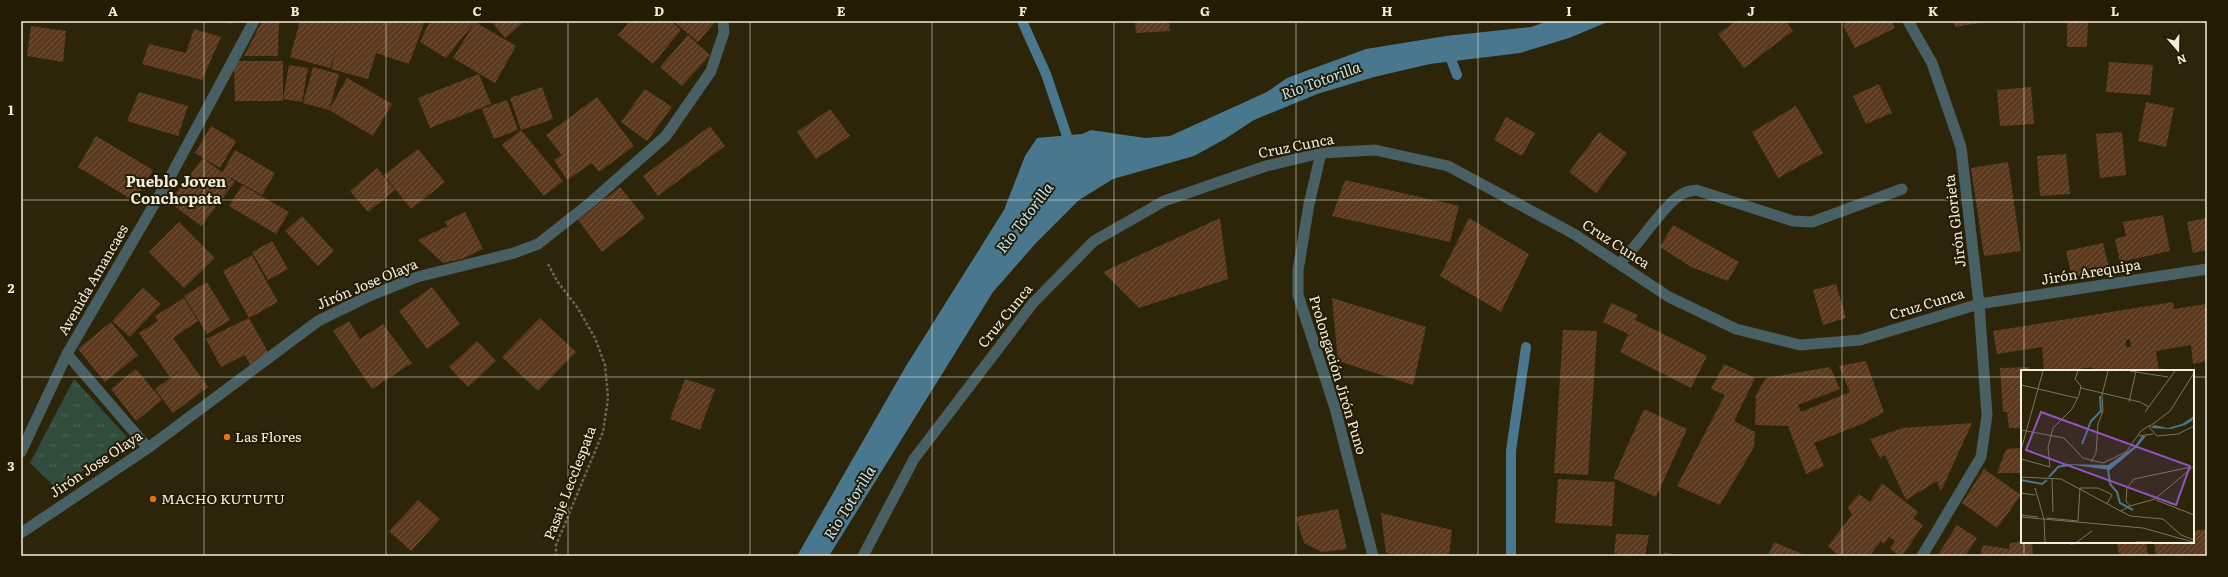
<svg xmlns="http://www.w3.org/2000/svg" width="2228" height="577" viewBox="0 0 2228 577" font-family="Literata,serif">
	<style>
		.park { fill: url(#park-tufts) }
		.water { fill: #49788e }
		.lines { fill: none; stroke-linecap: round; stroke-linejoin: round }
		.stream { stroke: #49788e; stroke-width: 10 }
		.building { fill: url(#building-hatch); fill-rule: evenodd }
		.path { stroke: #6c664e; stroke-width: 2.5; stroke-dasharray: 3 2; stroke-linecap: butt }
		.service { stroke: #485f63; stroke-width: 11 }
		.minor { stroke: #485f63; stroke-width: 11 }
		.tertiary { stroke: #485f63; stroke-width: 11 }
		.grid { fill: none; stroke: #f3eede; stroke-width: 1; stroke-opacity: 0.55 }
		.food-dot { fill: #e8710a; stroke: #231b02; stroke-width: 1.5 }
		.labels { text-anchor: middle; stroke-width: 4; stroke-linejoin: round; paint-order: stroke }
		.street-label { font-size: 14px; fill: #f3eede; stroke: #231b02 }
		.poi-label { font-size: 14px; fill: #f3eede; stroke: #231b02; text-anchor: start }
		.water-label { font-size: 15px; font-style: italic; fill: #bbe8fe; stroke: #231b02 }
		.neighbourhood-label { font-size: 15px; font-weight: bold; fill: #f3eede; stroke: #231b02 }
		.inset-river { fill: none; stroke: #49788e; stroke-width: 2 }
		.inset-road { fill: none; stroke: #7c755f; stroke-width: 1 }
		.view { fill: #9353c5; fill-opacity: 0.15; stroke: #9353c5; stroke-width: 2 }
		.inset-edge { fill: none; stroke: #f3eede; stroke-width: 2 }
		.neatline { fill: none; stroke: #f3eede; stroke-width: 1.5 }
		.grid-label { font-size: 13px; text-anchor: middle; font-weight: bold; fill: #f3eede }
	</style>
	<defs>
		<pattern id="park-tufts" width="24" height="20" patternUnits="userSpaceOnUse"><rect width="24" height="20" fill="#314c3c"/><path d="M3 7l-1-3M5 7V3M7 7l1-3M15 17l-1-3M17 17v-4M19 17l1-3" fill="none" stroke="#4f6658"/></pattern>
		<pattern id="building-hatch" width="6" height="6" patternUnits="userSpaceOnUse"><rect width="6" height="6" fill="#5b391f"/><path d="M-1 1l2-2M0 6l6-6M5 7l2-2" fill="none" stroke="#73563f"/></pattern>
	</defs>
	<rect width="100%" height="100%" fill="#2c250a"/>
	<path class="park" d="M74 379 127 437 58 490 30 463Z"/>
	<path class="water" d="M1548 21H1610L1569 38 1520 53 1430 64 1374 77 1317 94 1254 120 1225 139 1194 156 1113 179 1079 200 1036 243 993 292 829 556H797L906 366 1004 210 1025 156 1037 138 1082 134 1091 130 1145 138 1170 136 1267 92 1287 78 1366 49 1446 36 1531 27Z"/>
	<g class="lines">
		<path class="stream" d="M1022 21 1046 74 1071 148
			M1447 49 1457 75
			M1511 556V451L1526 347"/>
	</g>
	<path class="building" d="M222 21H233L232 24Z
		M300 21H425L409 64 376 53 368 79 331 69 336 50 330 68 290 57Z
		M430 21H473L475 22 446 58 420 42Z
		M491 21H525L505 38Z
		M630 21H671L681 30 653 64 618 35Z
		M673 21H716L698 42Z
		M1135 21H1169L1170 31 1136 33Z
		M1736 21H1786L1793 31 1744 68 1718 34Z
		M1845 21H1892L1895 28 1855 48 1843 25 1846 23Z
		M1954 21H1985V22L1955 27Z
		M2067 21H2088L2087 47H2067Z
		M279 22 278 56H244L261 23Z
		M475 22 516 46 495 83 453 58Z
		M31 26 66 31 63 62 27 56Z
		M194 29 221 37 202 80 142 64 149 44 186 53Z
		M688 35 710 55 682 86 660 67Z
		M234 61H283V101H235Z
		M2109 62 2153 65 2150 95 2106 92Z
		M289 65 308 68 302 102 283 99Z
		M313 67 339 74 329 110 303 103Z
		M479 74 491 104 430 128 418 98Z
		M347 78 392 104 373 136 329 110Z
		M1879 84 1892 113 1866 124 1853 96Z
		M542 87 553 119 521 130 510 98Z
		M2031 87 2034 124 2000 126 1997 90Z
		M645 89 672 107 647 141 621 122Z
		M139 92 188 106 178 136 127 121Z
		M597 97 634 146 599 172 592 163 567 180 554 160 562 155 546 135Z
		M507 100 518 130 494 139 482 109Z
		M2146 102 2174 108 2166 147 2138 141Z
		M1796 106 1823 153 1778 178 1752 132Z
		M830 109 850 136 816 159 797 132Z
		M1506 117 1535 133 1522 156 1494 140Z
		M211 126 236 141 220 168 203 158 235 182 201 226 169 202 203 158 195 153Z
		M710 126 725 146 658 196 643 176Z
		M521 130 563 181 544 196 502 145Z
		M1599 132 1627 153 1596 193 1569 172Z
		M2122 132 2126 175 2100 178 2096 134Z
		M96 136 153 170 134 201 78 167Z
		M418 149 445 182 411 209 384 175Z
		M235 150 275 173 262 195 222 173Z
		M2066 154 2070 194 2040 196 2037 156Z
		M2008 162 2021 251 1984 256 1971 168Z
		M377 168 395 190 368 212 350 191Z
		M1345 180 1459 206 1450 242 1332 216Z
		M242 185 289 212 276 234 229 206Z
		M620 187 645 218 602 252 578 220Z
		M465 212 483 249 462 259 443 263 418 240 448 226 444 222Z
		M2163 215 2170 251 2120 262 2115 239 2126 236 2123 222Z
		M302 216 334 251 318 266 285 231Z
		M1220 218 1228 279 1139 308 1103 272Z
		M1469 218 1529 254 1501 312 1440 276Z
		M2207 218V250L2193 253 2187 222Z
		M179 222 215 258 184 288 149 252Z
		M1673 225 1739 262 1728 281 1691 267 1660 247Z
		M272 241 288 269 268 280 252 252Z
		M2103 243 2109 268 2072 277 2066 251Z
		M252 255 278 302 249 318 223 271Z
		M207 282 230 320 207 334 184 296Z
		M1836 284 1846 318 1823 325 1813 290Z
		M432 287 460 324 427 349 399 311Z
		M143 288 161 304 130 337 112 321Z
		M184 298 198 321 173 338 208 387 173 413 155 389 184 368 170 377 139 333 158 321 155 316Z
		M1332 298 1426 327 1413 385 1338 361Z
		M2173 302 2174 309 2207 304V361L2193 364 2191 345 2156 351 2159 371H2092V367L2081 369 2082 371H2044L2042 347 1997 354 1993 331ZM2130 339 2131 347H2126V340Z
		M1611 303 1638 315 1635 320 1707 356 1691 388 1620 352 1628 334 1603 322Z
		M249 318 269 354 250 365 245 355 221 367 206 339Z
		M540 318 576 352 538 391 502 357Z
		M349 321 360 339 383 324 412 363 372 389 333 331Z
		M111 322 138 355 105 382 78 349Z
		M1563 330 1597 331 1588 475 1554 473Z
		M477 341 496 361 468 387 449 367Z
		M1866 361 1884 412 1864 423 1814 443 1824 466 1806 474 1788 426 1755 425 1756 395 1766 378 1830 367 1840 389 1798 405 1801 412 1850 392 1839 366Z
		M1724 364 1755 378 1734 421 1755 432 1754 447 1720 505 1677 486 1725 395 1711 389Z
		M2029 367 2030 371H2022V428H2009L2007 412H2003L2000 368Z
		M136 369 162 400 136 421 111 389Z
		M685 379 715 389 700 430 670 419Z
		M1644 409 1687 429 1656 497 1613 478Z
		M1972 423 1941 491 1937 481 1906 500 1885 455 1880 458 1870 439 1903 428Z
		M2022 448V473H1997L2006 449Z
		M1984 469 2021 495 1997 528 1962 503Z
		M1558 479 1615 482 1612 526 1555 523Z
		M1882 483 1918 512 1913 518 1923 525 1902 556H1899L1890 548 1895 541 1889 537 1884 544 1881 541 1869 556H1839L1828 546 1852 515 1848 507 1859 494 1870 502Z
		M418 500 440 519 411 551 389 531Z
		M1338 509 1347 549 1322 552 1304 543 1296 517Z
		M1381 513 1452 530 1449 556H1401L1386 553Z
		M1957 525 1977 538 1965 556H1937Z
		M2207 529V556H2156L2154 542H2193V531Z
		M1616 534 1649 535 1645 556H1614Z
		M2022 541 2032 542 2033 556H1980L1983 545 2009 549 2010 543Z
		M1774 542 1807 556H1768Z
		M2070 542H2084V543L2070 545Z
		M2117 542H2146L2148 556H2119Z
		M1664 552 1677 555V556H1663Z"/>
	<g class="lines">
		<path class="path" d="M548 264 557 281 577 307 595 338 605 365 608 398 603 432 556 545V556"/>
		<path class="service" d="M1620 263C1637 247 1667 200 1684 193 1688 191 1692 191 1696 190L1793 221 1812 222 1902 189"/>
		<path class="minor" d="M1908 21 1932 63 1961 147 1979 304 1987 415 1981 457 1922 556
			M1321 153 1309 204 1298 271V295L1335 408 1373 556
			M67 354 148 448
			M21 452 67 354 169 179 254 21
			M21 533 148 448 318 321 367 297 417 277 514 253 538 244 590 203 666 136 711 71 724 32 723 21"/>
		<path class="tertiary" d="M863 556 914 459 1033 303 1094 241 1164 201 1266 166 1321 153 1375 150 1448 166 1574 234 1669 297 1736 329 1800 345 1860 340 1979 304 2207 269"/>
	</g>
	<path class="grid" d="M204 21V556M386 21V556M568 21V556M750 21V556M932 21V556M1114 21V556M1296 21V556M1478 21V556M1660 21V556M1842 21V556M2024 21V371M21 200H2207M21 377H2022M2193 377H2207M2024 542V556"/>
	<g class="food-dot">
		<circle cx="227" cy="437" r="4"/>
		<circle cx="153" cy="499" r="4"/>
	</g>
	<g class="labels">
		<g class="street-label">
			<text transform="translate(1296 146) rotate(-11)" y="5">Cruz Cunca</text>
			<text transform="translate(1955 221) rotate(-97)" y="5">Jirón Glorieta</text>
			<text transform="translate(1616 244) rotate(33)" y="5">Cruz Cunca</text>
			<text transform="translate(2091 272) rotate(-9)" y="5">Jirón Arequipa</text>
			<text transform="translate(93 280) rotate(-60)" y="5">Avenida Amancaes</text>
			<text transform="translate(367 284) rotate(-23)" y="5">Jirón Jose Olaya</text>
			<text transform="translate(1927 304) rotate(-17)" y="5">Cruz Cunca</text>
			<text transform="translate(1005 316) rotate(-51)" y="5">Cruz Cunca</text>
			<text transform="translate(1338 375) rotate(73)" y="5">Prolongación Jirón Puno</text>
			<text transform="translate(96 464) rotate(-34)" y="5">Jirón Jose Olaya</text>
			<text transform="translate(570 483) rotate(-69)" y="5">Pasaje Lecclespata</text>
		</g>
		<g class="poi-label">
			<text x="235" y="442">Las Flores</text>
			<text x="161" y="504">MACHO KUTUTU</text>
		</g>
		<g class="water-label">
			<text transform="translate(1321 81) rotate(-20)" y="5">Rio Totorilla</text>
			<text transform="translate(1025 218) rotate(-53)" y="5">Rio Totorilla</text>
			<text transform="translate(850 503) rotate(-58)" y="5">Rio Totorilla</text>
		</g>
		<g class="neighbourhood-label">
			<text x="176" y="187">Pueblo Joven<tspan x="176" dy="17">Conchopata</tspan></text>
		</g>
	</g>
	<g transform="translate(2021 370)">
		<rect width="173" height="173" fill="#2c250a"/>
		<path d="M173 46 171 51 164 55 150 59 130 58 133 55 147 58 161 54ZM121 66H125L116 77 89 100 53 95 37 98V96L43 94 87 95 114 76Z" fill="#49788e"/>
		<path class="inset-river" d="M61 74 70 51 80 41 79 26M87 99 89 114 96 122 99 133 112 140M28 107 38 96M0 110 21 114 26 110"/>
		<path class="inset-road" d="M109 1 147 7M173 3 149 41 128 57 136 66 157 64 173 56M0 15 56 28M60 18 119 32 128 37M108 32 115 1M124 42 154 1M0 60 43 68 62 88 82 93 105 82 120 61 129 55M118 66 132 64M0 80 22 1M0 89 29 97 27 77 32 58 51 39 58 25 60 16 54 9 57 1M70 92 75 83 77 54 82 41 81 25 87 1M0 107 40 109 109 146 142 149 160 165 173 170M31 109 32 142M14 118 23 149 24 172M59 118H77L88 123 91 125 86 134M0 123 14 125M135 130 173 145M109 136 105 131 106 118 113 109 170 97M100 141 109 136 134 129 173 96M0 145 17 147M0 147 122 158 172 172M26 148 57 151M57 151 59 118M56 172 71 161M115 172H131"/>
		<path class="view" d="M20 42 169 96 155 135 5 80Z"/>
		<rect width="173" height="173" class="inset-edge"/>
	</g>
	<rect width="2228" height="577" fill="none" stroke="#231b02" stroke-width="44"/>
	<g transform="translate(2178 50) rotate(160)" stroke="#231b02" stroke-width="3" paint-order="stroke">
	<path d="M0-3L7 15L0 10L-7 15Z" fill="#f3eede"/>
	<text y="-6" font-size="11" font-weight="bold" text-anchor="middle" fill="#f3eede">N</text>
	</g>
	<rect x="22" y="22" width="2184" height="533" class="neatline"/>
	<g class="grid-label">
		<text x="113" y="16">A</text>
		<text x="295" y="16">B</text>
		<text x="477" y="16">C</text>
		<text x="659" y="16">D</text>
		<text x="841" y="16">E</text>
		<text x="1023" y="16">F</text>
		<text x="1205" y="16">G</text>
		<text x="1387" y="16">H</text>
		<text x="1569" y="16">I</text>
		<text x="1751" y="16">J</text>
		<text x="1933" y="16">K</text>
		<text x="2115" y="16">L</text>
		<text x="11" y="115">1</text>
		<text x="11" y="293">2</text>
		<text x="11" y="471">3</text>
	</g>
</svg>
